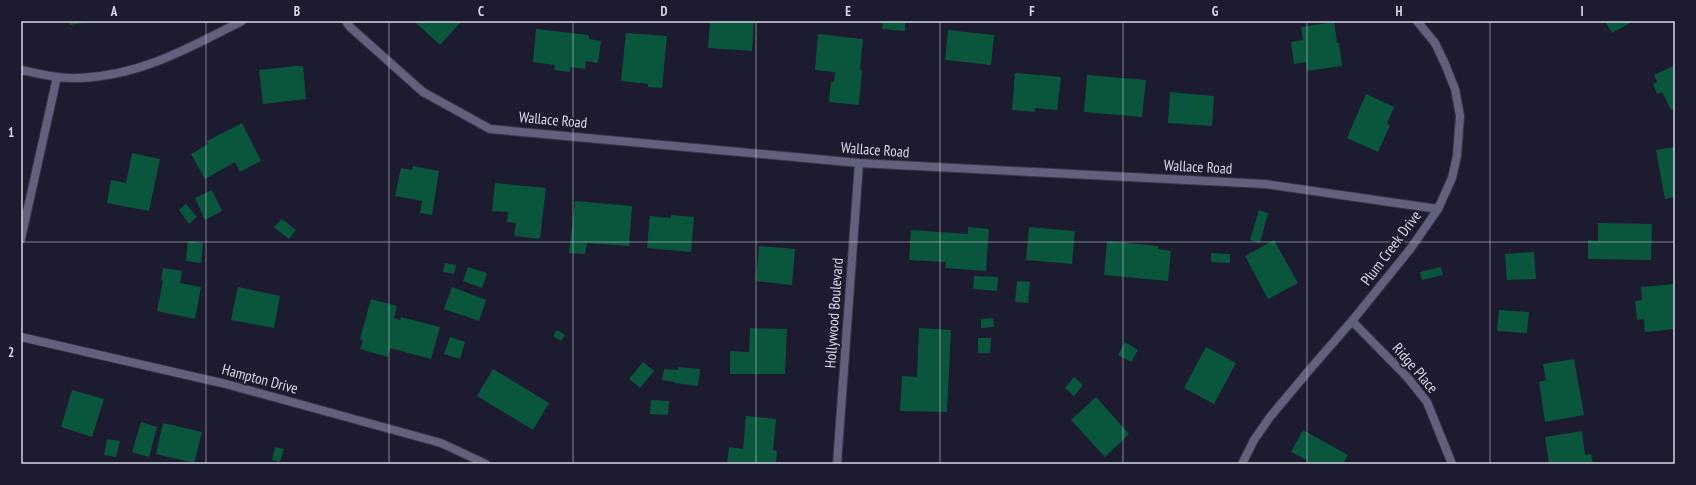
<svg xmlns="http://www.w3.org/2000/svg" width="1696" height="485" viewBox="0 0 1696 485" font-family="'PT Sans Narrow',sans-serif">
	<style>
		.building { fill: #09563d }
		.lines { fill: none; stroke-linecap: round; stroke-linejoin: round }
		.minor-casing { stroke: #363549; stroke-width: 10 }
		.tertiary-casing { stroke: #363549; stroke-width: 10 }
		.minor { stroke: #61607d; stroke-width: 8 }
		.tertiary { stroke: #61607d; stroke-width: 8 }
		.grid { fill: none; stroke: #d8d8e6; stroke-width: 1; stroke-opacity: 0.55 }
		.labels { text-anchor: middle; stroke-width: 4; stroke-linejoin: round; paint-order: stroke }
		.street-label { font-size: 15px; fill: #d8d8e6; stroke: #1c1b2f }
		.neatline { fill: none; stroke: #d8d8e6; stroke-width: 1.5 }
		.grid-label { font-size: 13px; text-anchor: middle; font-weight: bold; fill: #d8d8e6 }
	</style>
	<rect width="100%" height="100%" fill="#1c1b2f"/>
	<path class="building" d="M69 21H88V22L70 25Z
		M414 21H460L461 22 440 45Z
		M710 21H754L752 51 708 48Z
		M883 21H905V31L882 29Z
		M1605 21H1633L1612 33Z
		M1334 22 1337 43H1339L1342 66 1307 71 1306 62 1294 64 1291 42 1303 40 1301 27Z
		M536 29 589 35V39L601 41 598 63 586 61 585 69 571 67 570 72 554 70 555 65 533 62Z
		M948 30 994 35 991 65 945 60Z
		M626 33 667 36 662 88 648 87V84L621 81Z
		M818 34 863 39 860 70H862L859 105 829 102 831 82H834L835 72 815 70Z
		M1675 65V108L1671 110 1662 92 1657 94 1653 84 1657 82 1654 75Z
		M295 66H303L306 99 263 104 259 70Z
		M1015 73 1061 77 1057 110 1035 108V112L1012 110Z
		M1087 75 1146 80 1142 117 1084 112Z
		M1170 92 1214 96 1212 126 1168 123Z
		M1366 94 1394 107 1387 124 1390 125 1378 152 1347 138Z
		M242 123 261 161 240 172 235 162 205 179 191 154 208 144 207 141Z
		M1675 147V197L1665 199 1656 150Z
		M132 153 160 159 149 211 107 203 111 180 126 183Z
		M413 166 439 171 432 215 420 213 422 201 395 196 401 168 412 170Z
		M495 183 546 188 540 239 514 236 516 223 507 222 508 212 492 211Z
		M212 190 222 211 205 220 195 198Z
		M575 201 632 206 629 246 587 243 585 254 569 253Z
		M186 204 197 217 189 224 179 210Z
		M1259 210 1268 213 1260 243 1250 240Z
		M671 215 694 217 691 252 647 248 650 216 671 218Z
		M282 219 296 230 289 239 274 227Z
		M1598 223 1652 224 1651 260 1588 259V240L1598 241Z
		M968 227 989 229 986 271 945 268 946 262 909 260 911 230 968 234Z
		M1029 227 1075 231 1072 264 1026 260Z
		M1274 240 1298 283 1268 299 1245 256Z
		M188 241 203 243 201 263 186 261Z
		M1107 241 1158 246V249L1171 251 1168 281 1104 275Z
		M759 246 795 249 792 285 756 281Z
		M1534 252 1536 279 1507 280 1505 254Z
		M1211 253 1230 254V263L1211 262Z
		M445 263 456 265 454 274 443 272Z
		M468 267 487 273 482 288 463 281Z
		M1441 267 1443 275 1422 280 1420 272Z
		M163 268 182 271 180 283 201 287 195 319 157 311 163 281 161 280Z
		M974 276 998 277 997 291 973 289Z
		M1017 281 1030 282 1028 303 1015 302Z
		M1675 284V329L1645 332 1644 319 1637 320 1635 301 1642 300 1641 287Z
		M238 287 280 296 274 328 231 320Z
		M452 287 486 300 479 321 444 309Z
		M371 299 397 306 394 318 400 320 401 317 440 327 431 359 390 348 388 357 360 349 363 340 360 339Z
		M1499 310 1529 312 1527 333 1497 331Z
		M993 318 994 327 981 328V319Z
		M750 328 787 329 785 374H730V351L749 352Z
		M919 328 951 330 947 412 900 411 902 376 917 377Z
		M557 330 565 335 561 341 553 336Z
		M450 337 465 342 460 359 444 354Z
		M978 338H991L990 353H978Z
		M1125 342 1138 350 1131 362 1118 355Z
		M1206 347 1236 363 1214 404 1184 388Z
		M1574 359 1584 415 1545 422 1539 382 1546 380 1543 364Z
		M643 362 654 371 640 388 629 379Z
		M678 367 700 369 698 386 675 383V382L662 380 664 369 678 370Z
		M493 369 549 403 533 430 477 396Z
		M1074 377 1083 385 1074 396 1065 388Z
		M72 390 104 399 92 437 61 427Z
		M1096 397 1129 434 1105 457 1071 420Z
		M651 400 669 401 668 415 650 414Z
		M746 416 776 419 773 450 777 451 776 464H727L729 447 743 449Z
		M141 422 157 427 149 457 132 452Z
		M163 423 202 432 194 463 156 454Z
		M1303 430 1348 455 1343 464H1305L1307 460 1291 452Z
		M1582 431 1585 455 1591 454 1593 464H1549L1545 437Z
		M107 439 120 441 116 457 104 455Z
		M275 447 284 449 280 462 272 460Z"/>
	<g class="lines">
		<g class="minor-casing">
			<path id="minor" d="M346 21 350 27 423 92 490 129 859 163 1265 184 1438 209
				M21 239 57 77
				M1352 321 1408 378 1427 402 1452 464
				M21 337 226 384 441 443 486 464
				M837 464 859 163"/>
		</g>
		<g class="tertiary-casing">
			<path id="tertiary" d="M21 70C40 74 59 79 79 78 140 76 189 48 242 21
				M1242 464 1254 440 1270 417 1311 368 1352 321 1411 248 1438 209 1452 178 1457 156 1460 116 1455 89 1445 64 1435 43 1417 21"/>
		</g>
		<use href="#minor" class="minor"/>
		<use href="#tertiary" class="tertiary"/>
	</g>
	<path class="grid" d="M206 21V464M389 21V464M573 21V464M756 21V464M940 21V464M1123 21V464M1307 21V464M1490 21V464M21 242H1675"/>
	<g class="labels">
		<g class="street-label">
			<text transform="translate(553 120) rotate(5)" y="5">Wallace Road</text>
			<text transform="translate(875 150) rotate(4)" y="5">Wallace Road</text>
			<text transform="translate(1198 167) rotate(3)" y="5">Wallace Road</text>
			<text transform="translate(1391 248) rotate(-53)" y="5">Plum Creek Drive</text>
			<text transform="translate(834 313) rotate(-86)" y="5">Hollywood Boulevard</text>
			<text transform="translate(1415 368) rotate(49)" y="5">Ridge Place</text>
			<text transform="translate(260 379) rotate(15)" y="5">Hampton Drive</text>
		</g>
	</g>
	<rect width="1696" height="485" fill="none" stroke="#1c1b2f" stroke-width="44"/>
	<rect x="22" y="22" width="1652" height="441" class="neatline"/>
	<g class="grid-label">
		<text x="114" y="16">A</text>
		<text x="297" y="16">B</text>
		<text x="481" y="16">C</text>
		<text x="664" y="16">D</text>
		<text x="848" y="16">E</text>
		<text x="1032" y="16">F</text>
		<text x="1215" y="16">G</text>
		<text x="1399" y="16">H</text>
		<text x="1582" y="16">I</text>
		<text x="11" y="137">1</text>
		<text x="11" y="357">2</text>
	</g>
</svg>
